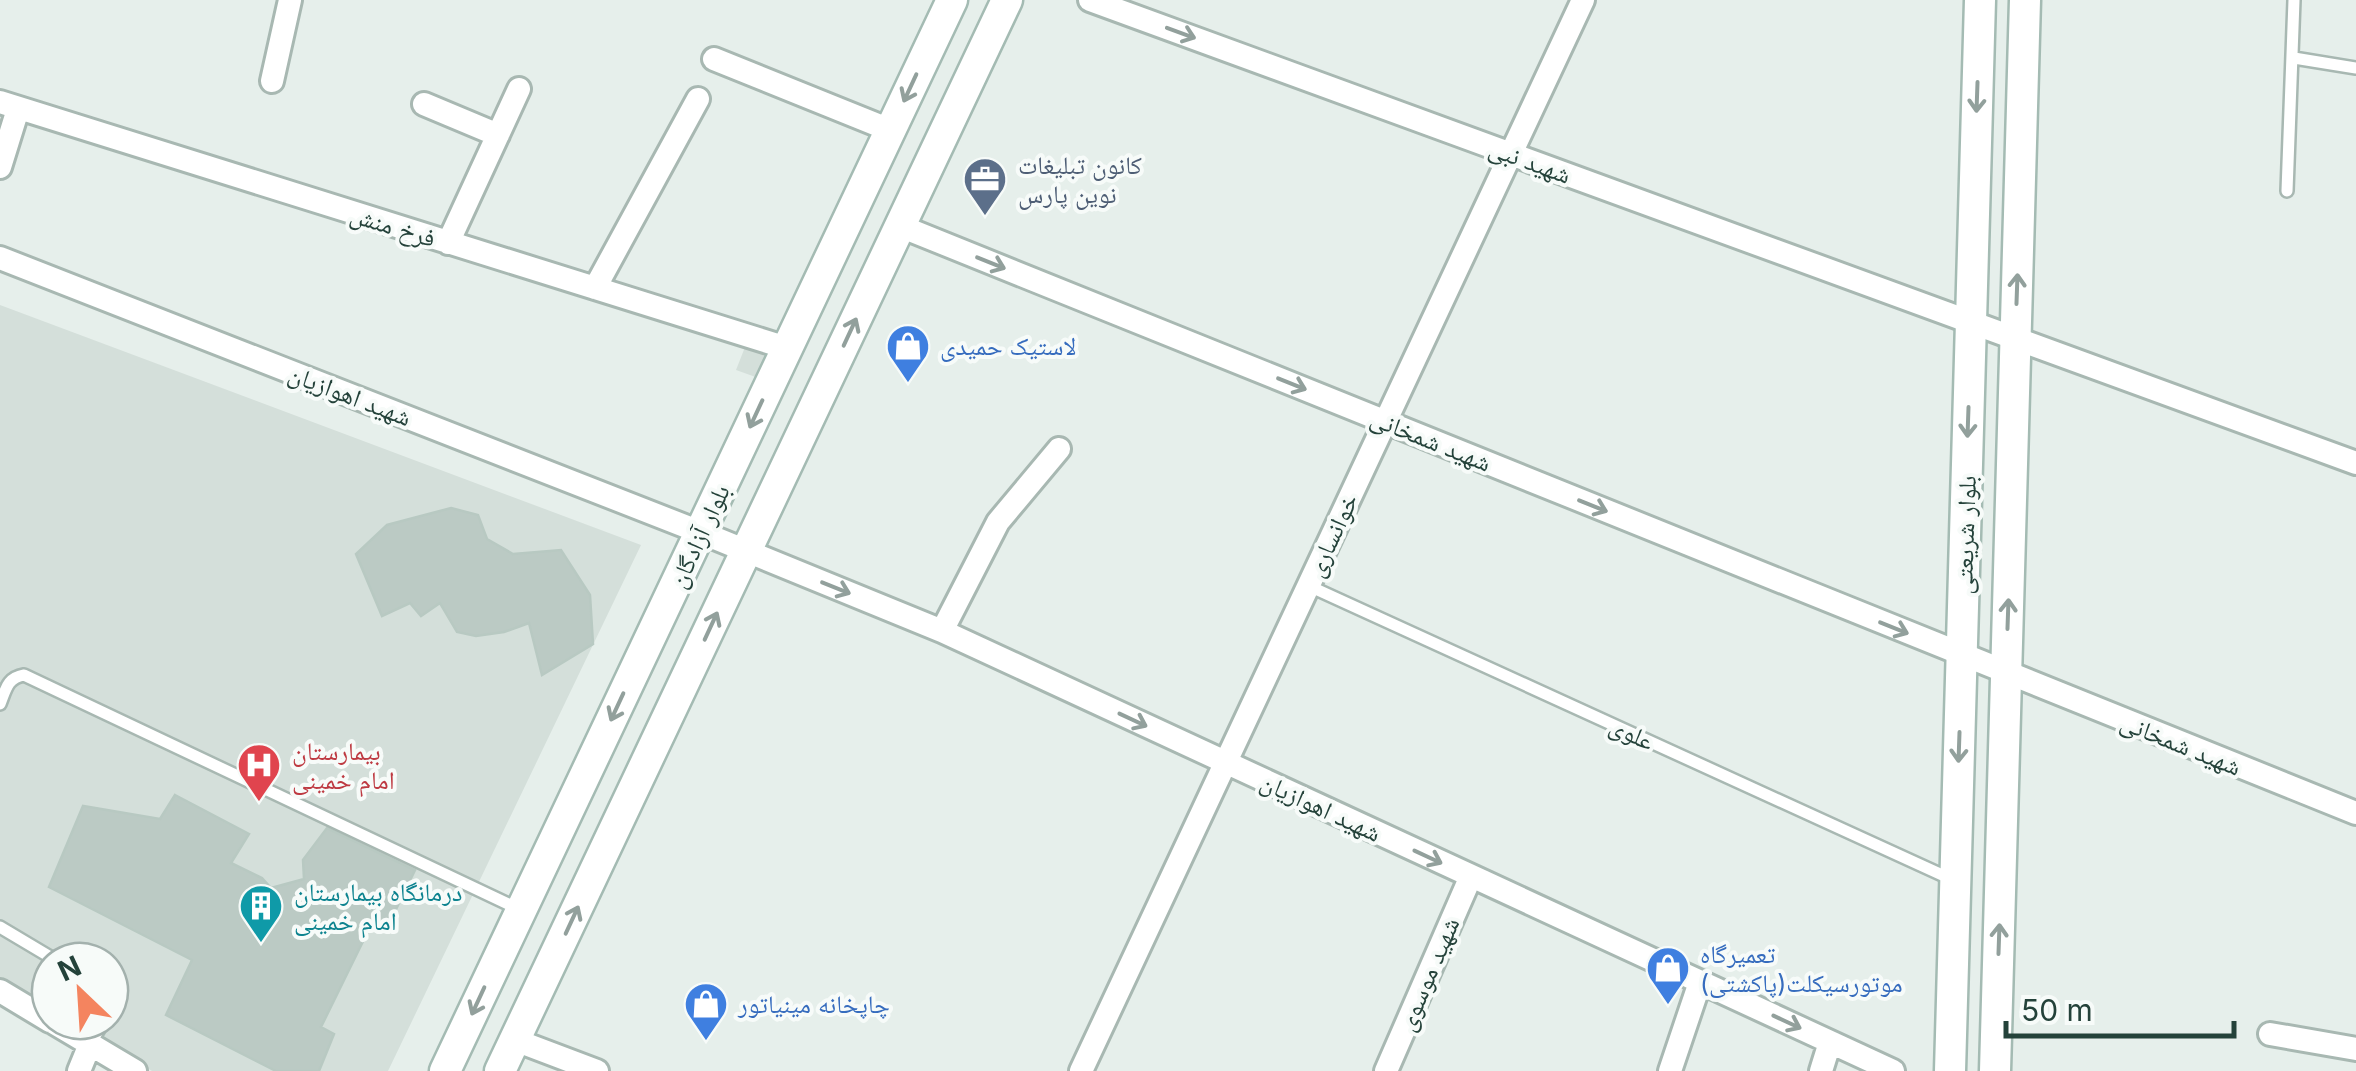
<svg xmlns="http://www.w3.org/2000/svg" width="2356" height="1071" viewBox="0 0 2356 1071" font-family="Inter,'Noto Naskh Arabic',sans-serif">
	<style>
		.built { fill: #d4dfda }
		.building { fill: #bbcac4; stroke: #b8c9c2; stroke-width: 2.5 }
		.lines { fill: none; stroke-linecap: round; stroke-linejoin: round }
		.service-casing { stroke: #a8b8b2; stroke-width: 16 }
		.minor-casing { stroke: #a8b8b2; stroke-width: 28 }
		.secondary-casing { stroke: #a4bbb3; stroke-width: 35 }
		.service { stroke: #fff; stroke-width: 11 }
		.minor { stroke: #fff; stroke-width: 22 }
		.secondary { stroke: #fff; stroke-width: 30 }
		.oneway { stroke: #92a09c }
		.labels { text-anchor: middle; stroke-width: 8; stroke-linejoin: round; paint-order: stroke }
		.street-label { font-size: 25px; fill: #24423a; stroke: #f7fbf9 }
		.service-label { font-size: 25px; fill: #4e5e75; stroke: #f7fbf9; text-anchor: start }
		.shop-label { font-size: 25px; fill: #366cbe; stroke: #f7fbf9; text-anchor: start }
		.health-label { font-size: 25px; fill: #be3a42; stroke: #f7fbf9; text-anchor: start }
		.culture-label { font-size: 25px; fill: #0d838f; stroke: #f7fbf9; text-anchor: start }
	</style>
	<rect width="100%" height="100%" fill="#e6efeb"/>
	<path class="built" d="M0 305 641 545 388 1071H152L70 1021H110V961H50V1009L0 979Z
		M747 342 774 353 764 380 736 370Z"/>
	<path class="building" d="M451 508 478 515 487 539 513 554 561 550 590 595 593 644 542 675 529 623 504 632 476 636 457 632 440 603 421 616 410 603 382 616 356 554 387 525Z
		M175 795 249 834 231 863 262 878 271 888 304 879 303 860 327 828 415 870 387 928 372 923 321 1027 334 1034 319 1071H276L166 1015 192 960 49 887 83 806 160 819Z"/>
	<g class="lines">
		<g class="service-casing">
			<path id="service" d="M2294 58 2356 68
				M2287 191 2294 0
				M1309 586 1951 879
				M0 704C6 689 7 678 24 675L521 910
				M0 927 57 961
				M110 994 114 1005 110 1011
				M90 1044 104 1021"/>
		</g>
		<g class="minor-casing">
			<path id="minor" d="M1090 0 2356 463
				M714 59 890 130
				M272 81 290 0
				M0 102 787 348
				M424 104 498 135
				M0 167 18 109
				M900 226 2356 813
				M448 243 519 89
				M0 258 700 532 942 631 1893 1071
				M595 288 698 99
				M942 631 998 522 1059 449
				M0 991 50 1021
				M51 1021 135 1071
				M2270 1034 2356 1049
				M515 1040 597 1071
				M79 1071 90 1044
				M1081 1071 1583 0
				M1386 1071 1471 876
				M1670 1071 1700 982
				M1821 1071 1830 1042"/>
		</g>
		<g class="secondary-casing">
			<path id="secondary" d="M445 1071 952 0
				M500 1071 1007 0
				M1950 1071 1980 0
				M1995 1071 2025 0"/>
		</g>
		<use href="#service" class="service"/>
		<use href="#minor" class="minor"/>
		<use href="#secondary" class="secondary"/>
	</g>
	<defs><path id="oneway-shaft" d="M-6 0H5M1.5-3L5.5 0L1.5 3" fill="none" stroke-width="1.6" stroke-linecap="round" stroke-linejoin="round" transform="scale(2.5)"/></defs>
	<g class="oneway">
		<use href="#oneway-shaft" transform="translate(1181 33) rotate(20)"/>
		<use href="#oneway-shaft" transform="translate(910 88) rotate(115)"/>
		<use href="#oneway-shaft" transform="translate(1977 97) rotate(92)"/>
		<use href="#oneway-shaft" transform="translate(991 263) rotate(22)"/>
		<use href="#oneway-shaft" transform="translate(2017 289) rotate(-88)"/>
		<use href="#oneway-shaft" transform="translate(850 332) rotate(-65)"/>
		<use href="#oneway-shaft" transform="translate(1292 384) rotate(22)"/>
		<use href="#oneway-shaft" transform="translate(756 414) rotate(115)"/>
		<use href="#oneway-shaft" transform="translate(1968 422) rotate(92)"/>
		<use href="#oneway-shaft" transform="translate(1593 506) rotate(22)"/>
		<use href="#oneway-shaft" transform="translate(836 588) rotate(22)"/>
		<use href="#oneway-shaft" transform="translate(2008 614) rotate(-88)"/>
		<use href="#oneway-shaft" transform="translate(711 626) rotate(-65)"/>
		<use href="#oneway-shaft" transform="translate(1894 628) rotate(22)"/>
		<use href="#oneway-shaft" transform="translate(617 707) rotate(115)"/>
		<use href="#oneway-shaft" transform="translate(1133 720) rotate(25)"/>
		<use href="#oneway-shaft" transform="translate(1959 747) rotate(92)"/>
		<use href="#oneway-shaft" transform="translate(1428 857) rotate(25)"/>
		<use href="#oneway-shaft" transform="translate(572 920) rotate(-65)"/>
		<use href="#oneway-shaft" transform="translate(1999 939) rotate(-88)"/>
		<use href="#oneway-shaft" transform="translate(478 1001) rotate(115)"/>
		<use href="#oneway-shaft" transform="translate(1787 1022) rotate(25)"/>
	</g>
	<defs>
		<g id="office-pin" transform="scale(2.25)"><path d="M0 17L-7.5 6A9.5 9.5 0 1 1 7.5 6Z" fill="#5c6f8a" stroke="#f7fbf9"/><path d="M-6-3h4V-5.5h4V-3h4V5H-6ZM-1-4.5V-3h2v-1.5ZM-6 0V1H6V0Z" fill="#fff"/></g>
		<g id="shop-pin" transform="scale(2.25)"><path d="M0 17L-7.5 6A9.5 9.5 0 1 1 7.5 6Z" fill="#3f7fe0" stroke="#f7fbf9"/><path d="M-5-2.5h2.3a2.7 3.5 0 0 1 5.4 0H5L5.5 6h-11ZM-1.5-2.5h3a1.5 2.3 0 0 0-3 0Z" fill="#fff"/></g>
		<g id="hospital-pin" transform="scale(2.25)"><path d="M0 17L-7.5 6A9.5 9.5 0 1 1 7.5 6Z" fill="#e0444e" stroke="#f7fbf9"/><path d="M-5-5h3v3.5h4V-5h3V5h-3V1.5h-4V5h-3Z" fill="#fff"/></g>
		<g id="building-pin" transform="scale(2.25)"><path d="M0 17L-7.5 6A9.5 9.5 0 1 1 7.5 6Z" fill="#0f9aa8" stroke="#f7fbf9"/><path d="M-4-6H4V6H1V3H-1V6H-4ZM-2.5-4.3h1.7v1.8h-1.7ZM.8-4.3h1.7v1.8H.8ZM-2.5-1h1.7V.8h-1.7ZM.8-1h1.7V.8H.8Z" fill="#fff"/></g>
	</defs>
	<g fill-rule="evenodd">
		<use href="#office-pin" x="985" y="179"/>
		<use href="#shop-pin" x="908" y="346"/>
		<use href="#hospital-pin" x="259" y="765"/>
		<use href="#building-pin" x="261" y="906"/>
		<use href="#shop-pin" x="1668" y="968"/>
		<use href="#shop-pin" x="706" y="1004"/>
	</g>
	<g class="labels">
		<g class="street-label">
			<text transform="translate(1530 161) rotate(20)" y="9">شهید نبی</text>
			<text transform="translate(393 226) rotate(17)" y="9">فرخ منش</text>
			<text transform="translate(350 395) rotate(21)" y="9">شهید اهوازیان</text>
			<text transform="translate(1431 440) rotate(22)" y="9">شهید شمخانی</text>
			<text transform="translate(1332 535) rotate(-65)" y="9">خوانساری</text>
			<text transform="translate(1965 535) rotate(-88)" y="9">بلوار شریعتی</text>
			<text transform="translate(699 536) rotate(-65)" y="9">بلوار آزادگان</text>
			<text transform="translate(1632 733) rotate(25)" y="9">علوی</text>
			<text transform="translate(2181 744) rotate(22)" y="9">شهید شمخانی</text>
			<text transform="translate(1321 807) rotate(25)" y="9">شهید اهوازیان</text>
			<text transform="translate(1428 974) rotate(-67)" y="9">شهید موسوی</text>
		</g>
		<g class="service-label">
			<text x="1018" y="174">کانون تبلیغات<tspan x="1018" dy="29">نوین پارس</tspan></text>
		</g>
		<g class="shop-label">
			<text x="940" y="355">لاستیک حمیدی</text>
			<text x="1700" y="963">تعمیرگاه<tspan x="1700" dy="29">موتورسیکلت(پاکشتی)</tspan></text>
			<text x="738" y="1013">چاپخانه مینیاتور</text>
		</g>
		<g class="health-label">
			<text x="292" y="760">بیمارستان<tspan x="292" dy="29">امام خمینی</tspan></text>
		</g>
		<g class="culture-label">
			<text x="294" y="901">درمانگاه بیمارستان<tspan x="294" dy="29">امام خمینی</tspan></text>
		</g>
	</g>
	<g transform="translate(80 991) rotate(335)"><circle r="48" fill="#f7fbf9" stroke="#a3b1ad" stroke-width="2.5"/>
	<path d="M0-8L18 38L0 25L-18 38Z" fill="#f4845f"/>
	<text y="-15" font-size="28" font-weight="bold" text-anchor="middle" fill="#24423a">N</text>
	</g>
	<path d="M2006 1021v15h228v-15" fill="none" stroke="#24423a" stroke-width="5"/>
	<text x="2021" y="1021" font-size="30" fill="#24423a" stroke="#f7fbf9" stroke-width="8" paint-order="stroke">50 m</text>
</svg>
